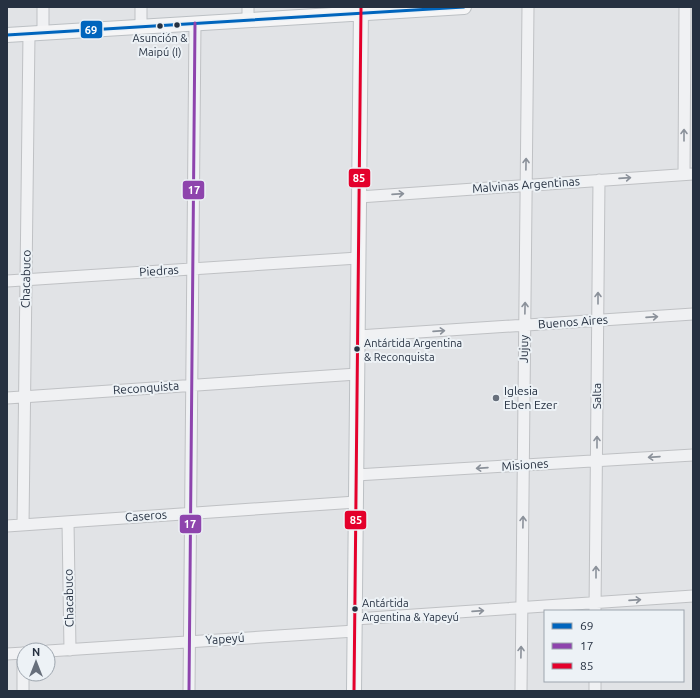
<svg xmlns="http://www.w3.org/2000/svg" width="700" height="698" viewBox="0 0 700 698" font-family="Ubuntu,sans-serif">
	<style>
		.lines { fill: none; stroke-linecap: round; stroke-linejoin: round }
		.minor-casing { stroke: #bfc1c4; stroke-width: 13 }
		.major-casing { stroke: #bcc0c4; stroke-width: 16 }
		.minor { stroke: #f0f1f3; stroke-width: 11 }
		.major { stroke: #f5f5f6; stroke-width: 14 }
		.bus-1-casing { stroke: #edf2f6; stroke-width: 6 }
		.bus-2-casing { stroke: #edf2f6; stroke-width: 6 }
		.bus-3-casing { stroke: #edf2f6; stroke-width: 6 }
		.bus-1 { stroke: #0065bd; stroke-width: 3 }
		.bus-2 { stroke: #8e44ad; stroke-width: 3 }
		.bus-3 { stroke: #e4002b; stroke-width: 3 }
		.oneway { stroke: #8b919a }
		.bus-dot { fill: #263141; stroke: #edf2f6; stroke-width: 1.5 }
		.poi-dot { fill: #676f7b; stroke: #edf2f6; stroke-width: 1.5 }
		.labels { text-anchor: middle; stroke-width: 4; stroke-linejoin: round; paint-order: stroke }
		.bus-label { font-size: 11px; fill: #263141; stroke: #edf2f6; text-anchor: start }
		.street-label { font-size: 12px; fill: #263141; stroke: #edf2f6 }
		.poi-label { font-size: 12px; fill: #263141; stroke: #edf2f6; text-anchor: start }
		.line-badge { stroke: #edf2f6; stroke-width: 1.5 }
		.badge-label { font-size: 11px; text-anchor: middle; font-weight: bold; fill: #fff }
	</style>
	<rect width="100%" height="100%" fill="#e1e3e6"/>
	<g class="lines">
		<g class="minor-casing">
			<path id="minor" d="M248 19V7
				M141 26V7
				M43 33V7
				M684 174 685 7
				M359 197 693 174
				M7 281 358 258
				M358 336 693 314
				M7 398 357 374
				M356 475 693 455
				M68 522 70 650
				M23 525 29 34
				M7 526 356 502
				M595 611 599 180
				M355 619 693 596
				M48 651 355 631
				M7 654 24 653
				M23 691V653
				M189 691 195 23
				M521 691 528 7
				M595 691V681"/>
		</g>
		<g class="major-casing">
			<path id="major" d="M7 35 464 7
				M354 691 361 7"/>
		</g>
		<use href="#minor" class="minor"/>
		<use href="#major" class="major"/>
		<g class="bus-1-casing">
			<path id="bus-1" d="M7 35 464 7"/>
		</g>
		<g class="bus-2-casing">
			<path id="bus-2" d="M189 691 195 23"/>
		</g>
		<g class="bus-3-casing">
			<path id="bus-3" d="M354 691 361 7"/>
		</g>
		<use href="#bus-1" class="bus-1"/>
		<use href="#bus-2" class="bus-2"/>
		<use href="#bus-3" class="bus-3"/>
	</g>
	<defs><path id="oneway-shaft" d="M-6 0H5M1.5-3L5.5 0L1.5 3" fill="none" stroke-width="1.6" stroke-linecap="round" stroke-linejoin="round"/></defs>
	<g class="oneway">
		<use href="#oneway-shaft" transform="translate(684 135) rotate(-90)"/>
		<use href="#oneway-shaft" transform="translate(526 164) rotate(-89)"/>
		<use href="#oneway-shaft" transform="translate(625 178) rotate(-4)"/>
		<use href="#oneway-shaft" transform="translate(398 194) rotate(-4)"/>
		<use href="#oneway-shaft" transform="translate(598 298) rotate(-90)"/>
		<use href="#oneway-shaft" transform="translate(525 308) rotate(-89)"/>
		<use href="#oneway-shaft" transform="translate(652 317) rotate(-4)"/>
		<use href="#oneway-shaft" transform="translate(439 331) rotate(-4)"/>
		<use href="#oneway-shaft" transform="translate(597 442) rotate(-90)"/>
		<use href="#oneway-shaft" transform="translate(654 457) rotate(176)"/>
		<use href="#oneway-shaft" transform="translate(482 468) rotate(176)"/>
		<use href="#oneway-shaft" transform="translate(523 522) rotate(-89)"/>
		<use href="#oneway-shaft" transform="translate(596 572) rotate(-90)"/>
		<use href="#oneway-shaft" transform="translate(635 600) rotate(-4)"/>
		<use href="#oneway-shaft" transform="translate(478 611) rotate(-4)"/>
		<use href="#oneway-shaft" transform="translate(521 652) rotate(-89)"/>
	</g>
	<g class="bus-dot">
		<circle cx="177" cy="25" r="3.5"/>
		<circle cx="160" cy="26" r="3.5"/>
		<circle cx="357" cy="349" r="3.5"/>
		<circle cx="355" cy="609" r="3.5"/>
	</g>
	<circle class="poi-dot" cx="496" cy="398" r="4"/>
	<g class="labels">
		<g class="bus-label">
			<text x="160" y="42" text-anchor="middle">Asunción &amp;<tspan x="160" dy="14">Maipú (I)</tspan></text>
			<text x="364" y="347">Antártida Argentina<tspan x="364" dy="14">&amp; Reconquista</tspan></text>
			<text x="362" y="607">Antártida<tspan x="362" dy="14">Argentina &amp; Yapeyú</tspan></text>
		</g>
		<g class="street-label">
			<text transform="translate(526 185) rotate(-4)" y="4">Malvinas Argentinas</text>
			<text transform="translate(159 271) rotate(-4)" y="4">Piedras</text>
			<text transform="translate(26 279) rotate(-89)" y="4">Chacabuco</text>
			<text transform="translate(573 322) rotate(-4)" y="4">Buenos Aires</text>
			<text transform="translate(524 349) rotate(-89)" y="4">Jujuy</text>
			<text transform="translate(146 388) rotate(-4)" y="4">Reconquista</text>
			<text transform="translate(597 396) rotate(-90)" y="4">Salta</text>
			<text transform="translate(525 465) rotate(-4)" y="4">Misiones</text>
			<text transform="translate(146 516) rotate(-4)" y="4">Caseros</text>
			<text transform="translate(69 598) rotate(-91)" y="4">Chacabuco</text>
			<text transform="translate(225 639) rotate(-4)" y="4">Yapeyú</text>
		</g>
		<g class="poi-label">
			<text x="504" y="395">Iglesia<tspan x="504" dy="14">Eben Ezer</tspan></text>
		</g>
	</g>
	<g class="line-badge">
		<rect x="80" y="20" width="23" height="19" rx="4" fill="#0065bd"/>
		<rect x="348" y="168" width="23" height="20" rx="4" fill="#e4002b"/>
		<rect x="182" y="180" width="23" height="20" rx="4" fill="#8e44ad"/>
		<rect x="344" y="510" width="23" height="20" rx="4" fill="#e4002b"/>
		<rect x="179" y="514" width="23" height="20" rx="4" fill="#8e44ad"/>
	</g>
	<g class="badge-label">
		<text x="91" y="34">69</text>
		<text x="359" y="182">85</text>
		<text x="194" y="194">17</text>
		<text x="356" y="524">85</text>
		<text x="190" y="528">17</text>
	</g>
	<rect width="700" height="698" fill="none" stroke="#263141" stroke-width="16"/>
	<rect x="544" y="610" width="140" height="72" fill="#edf2f6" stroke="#9da5ae"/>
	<rect x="552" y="623" width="20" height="6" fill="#0065bd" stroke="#9da5ae"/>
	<text x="580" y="630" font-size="12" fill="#263141">69</text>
	<rect x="552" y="643" width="20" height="6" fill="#8e44ad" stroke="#9da5ae"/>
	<text x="580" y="650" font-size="12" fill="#263141">17</text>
	<rect x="552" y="663" width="20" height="6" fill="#e4002b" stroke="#9da5ae"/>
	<text x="580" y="670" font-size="12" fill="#263141">85</text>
	<g transform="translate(36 662)"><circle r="19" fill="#edf2f6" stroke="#9da5ae"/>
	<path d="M0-3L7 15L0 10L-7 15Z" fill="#676f7b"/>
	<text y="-6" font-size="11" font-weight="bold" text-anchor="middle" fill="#263141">N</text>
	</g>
</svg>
